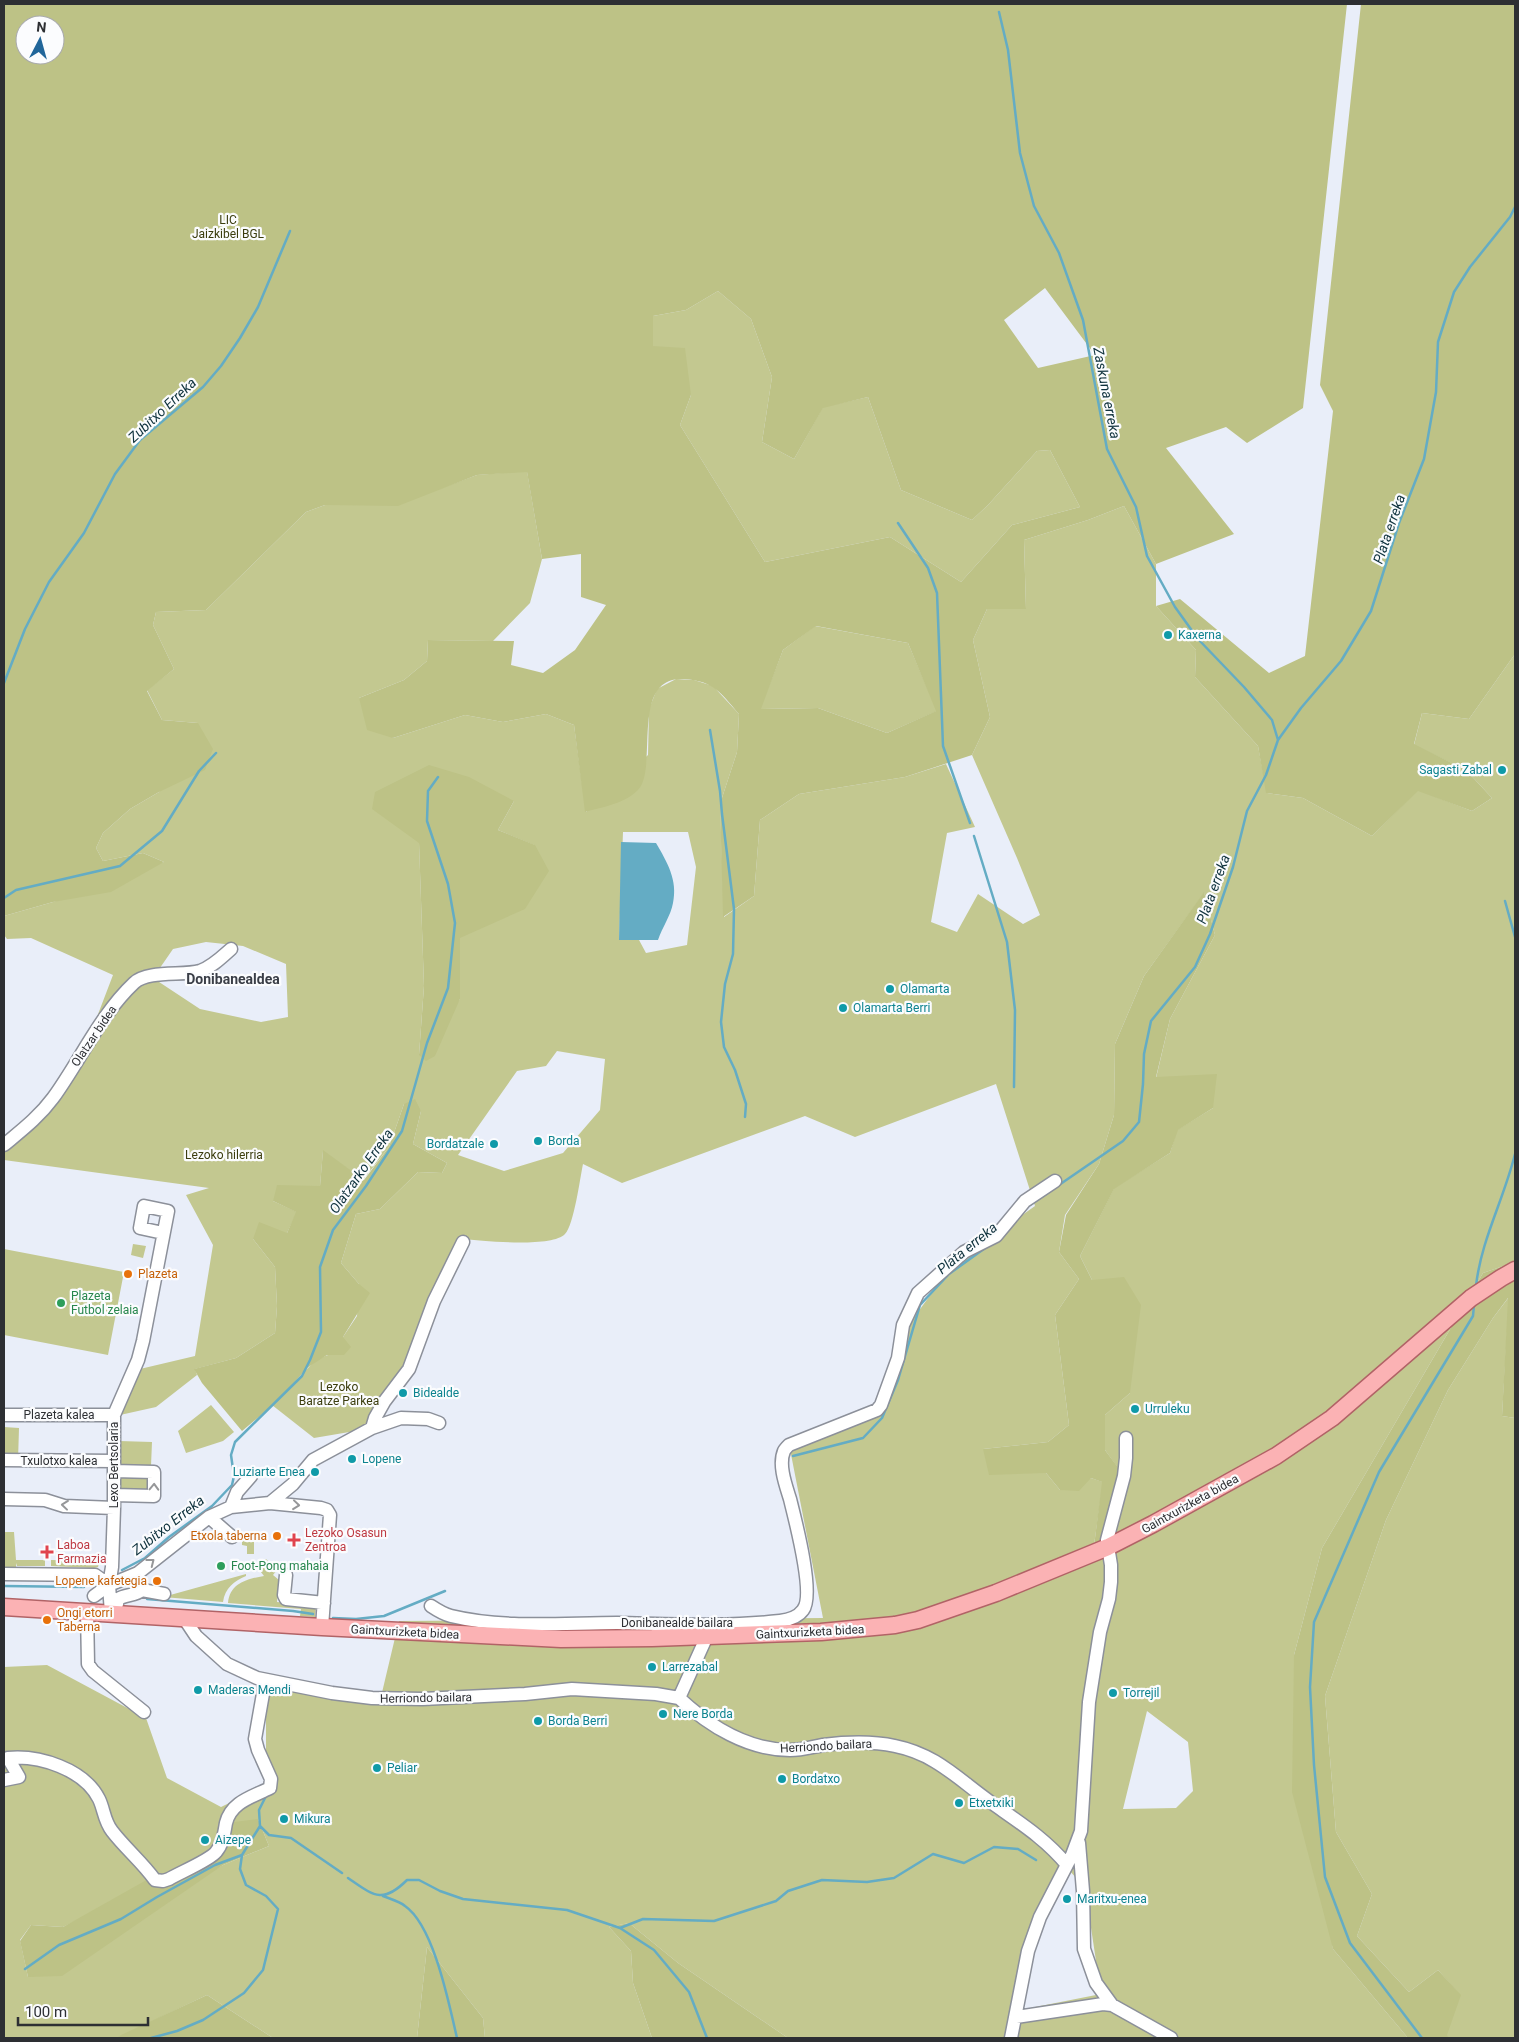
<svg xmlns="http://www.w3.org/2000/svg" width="1519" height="2042" viewBox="0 0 1519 2042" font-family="Roboto,sans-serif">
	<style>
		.green { fill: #c3c890; fill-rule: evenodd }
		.forest { fill: #bdc286; fill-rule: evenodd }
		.water { fill: #64acc4 }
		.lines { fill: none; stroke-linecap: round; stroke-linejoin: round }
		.stream { stroke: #64acc4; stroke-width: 2.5 }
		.minor-casing { stroke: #8c909a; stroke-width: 15 }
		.major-casing { stroke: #b16366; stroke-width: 19 }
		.minor { stroke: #fff; stroke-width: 12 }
		.major { stroke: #fbb2b4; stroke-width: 16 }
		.oneway { stroke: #969799 }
		.culture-dot { fill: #0f9aa8; stroke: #fbfcfe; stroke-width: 2 }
		.food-dot { fill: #e8710a; stroke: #fbfcfe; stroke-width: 2 }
		.leisure-dot { fill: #2e9e5b; stroke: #fbfcfe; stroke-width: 2 }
		.health-dot { fill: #e0444e; stroke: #fbfcfe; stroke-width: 2 }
		.labels { text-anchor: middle; stroke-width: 4.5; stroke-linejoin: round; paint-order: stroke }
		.park-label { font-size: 12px; fill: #3b3d0e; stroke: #fbfcfe }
		.culture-label { font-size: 12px; fill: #0d838f; stroke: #fbfcfe; text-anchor: start }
		.street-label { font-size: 12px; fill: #2d2f33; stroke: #fbfcfe }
		.food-label { font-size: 12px; fill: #c56008; stroke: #fbfcfe; text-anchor: start }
		.leisure-label { font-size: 12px; fill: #27864d; stroke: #fbfcfe; text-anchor: start }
		.health-label { font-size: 12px; fill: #be3a42; stroke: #fbfcfe; text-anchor: start }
		.water-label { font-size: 14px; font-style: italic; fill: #0e313c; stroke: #fbfcfe }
		.neighbourhood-label { font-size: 14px; font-weight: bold; fill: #3a3e47; stroke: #fbfcfe }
	</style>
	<rect width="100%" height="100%" fill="#e9eef9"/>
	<path class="green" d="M718 291 751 319 772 377 762 442 794 459 823 407 868 397 901 490 972 520 988 505 1037 451 1050 450 1080 507 1012 525 961 582 890 537 765 562 680 425 691 395 653 346V316L686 310Z
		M527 471 542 559 530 603 493 641 428 640 427 661 404 680 359 698 393 738 465 715 503 722 546 714 574 725 586 812 648 755 649 709 657 689 676 679 694 680 713 686 739 714 737 752 720 804 724 917 754 896 760 820 799 794 905 777 946 764 975 827 947 833 931 922 957 932 978 894 1023 924 1040 915 1017 858 972 755 990 717 973 640 987 609H1026L1024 540 1088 520 1124 506 1156 564V606L1196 650 1195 677 1258 746 1267 793 1303 798 1372 836 1418 790 1472 811 1492 798 1466 770 1414 745 1422 713 1469 719 1515 654V1262L1483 1273 1322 1548 1294 1655 1333 1949 1408 2038H788L678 1963 629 1923 609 1927 631 1951 633 1983 652 2038H485L483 2018 427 1947 417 2038H273L207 1995 117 2038H4V1667L47 1665 146 1718 167 1778 221 1807 266 1785V1679L380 1701 399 1621 823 1618 789 1444 877 1411 898 1381 907 1327 953 1264 1035 1206 996 1084 855 1137 805 1116 622 1183 583 1164C580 1178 574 1225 565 1234 552 1248 483 1241 463 1239L424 1321 419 1323 416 1352 367 1429 314 1438 272 1405C290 1392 307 1361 328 1355 333 1354 339 1355 344 1355L343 1337 357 1316 359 1284 341 1263 356 1214 380 1209 418 1172 442 1173 447 1163 413 1144 421 1111 404 1104 389 1147 363 1180 323 1151 320 1186 273 1201 297 1212 287 1233 253 1239 275 1267 277 1306 275 1333 236 1358 195 1369 197 1375 156 1407 120 1415 140 1369 195 1356 213 1245 186 1195 209 1188 4 1160V1148L30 1122 84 1051 113 975 31 938 7 939 4 935V916L53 902 164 862 143 853 103 861 96 848 103 833 130 809 159 792 198 723 162 720 147 690 174 669 153 625 156 612 206 610 306 512 325 505 361 504 439 489 477 475ZM514 801 498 830 534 845 482 926 460 937V999L419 1055 424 986 419 842ZM623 832H688L696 867 687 945 646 953 639 940 619 939ZM1204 893 1215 935 1170 1019 1156 1078 1213 1108 1177 1130 1170 1153 1114 1188 1080 1256 1092 1280 1130 1393 1105 1415V1450L1126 1479 1094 1545 1103 1482 1091 1478 1060 1490 1046 1473 983 1449 1048 1442 1069 1425 1055 1315 1079 1279 1059 1252 1065 1215 1099 1164 1114 1115 1115 1044 1144 976ZM206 942 243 946 286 964 288 1017 261 1022 200 1009 153 978 173 949ZM557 1051 605 1059 600 1110 563 1153 504 1171 458 1155 517 1071 546 1066ZM1147 1711 1188 1742 1193 1791 1176 1808 1123 1809ZM258 1819 269 1846 223 1865 28 1977 20 1940 31 1925 63 1927 224 1849ZM1069 1870 1085 1888 1101 1994 1020 2010 1035 1930Z
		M815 626 908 643 937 711 887 733 818 708 760 709 783 650Z
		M133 1244 146 1246 143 1258 131 1255Z
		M4 1249 124 1272 108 1355 4 1335Z
		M1509 1297 1502 1416 1515 1418V2038H1449L1446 2035 1460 1995 1438 1970 1409 1992 1357 1936 1372 1894 1336 1832 1325 1696 1386 1520 1448 1390 1493 1318Z
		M211 1405 234 1432 223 1441 186 1453 178 1431Z
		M4 1427 19 1428 18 1461 4 1460Z
		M119 1441 152 1442 151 1466 119 1465Z
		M119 1473 152 1474V1495L118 1494Z
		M4 1532H14L16 1560H45V1566H17L16 1563V1567H4Z
		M242 1540 254 1541V1554H247V1546L242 1545Z
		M266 1559 277 1570 273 1575 279 1580 277 1602 316 1606 315 1617 300 1616 301 1609 228 1603C230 1583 247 1579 264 1576L257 1567Z
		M51 1560 100 1561 98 1567 94 1568 51 1566Z
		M246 1574V1576C234 1581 225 1588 223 1602L163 1597Z"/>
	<path class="forest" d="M4 4H1347L1303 408 1247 443 1226 427 1166 448 1234 534 1156 564 1124 506 1088 520 1024 540 1026 609H987L973 640 990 717 972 755 905 777 799 794 760 820 754 896 723 917 720 804 737 752 739 714C721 693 714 681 684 679 633 676 655 754 642 784 633 802 603 807 585 812L574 725 546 714 503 722 465 715 393 738 367 730 359 698 404 680 427 661 428 640 514 641 511 665 543 673 575 650 606 605 581 597V554L542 559 527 472 477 475 398 506 325 505 306 512 206 610 156 612 153 625 174 669 147 691 162 720 198 723 213 749 205 770 159 792 130 809 103 833 96 848 103 861 143 853 164 862 111 892 53 902 4 916ZM25 25H55V55H25ZM1045 288 1095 355 1038 368 1004 320ZM718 291 751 319 772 377 762 442 794 459 823 408 868 397 901 490 972 520 988 505 1037 451 1050 450 1080 507 1012 525 961 582 890 537 765 562 680 425 691 395 685 348 653 346V316L686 310ZM816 626 908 643 936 711 887 733 818 708 761 709 783 650Z
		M1361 4H1515V654L1469 719 1422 713 1414 744 1466 770 1492 798 1472 811 1418 791 1372 836 1303 798 1266 793 1258 746 1195 677 1196 650 1156 606 1180 599 1269 673 1305 656 1333 411 1320 385Z
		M429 765 469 777 514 801 498 830 535 845 549 871 525 909 460 938V999L435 1056 426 1061 419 1055 424 986 419 843 372 809 375 792Z
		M1204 892 1215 935 1170 1019 1156 1077 1217 1074 1213 1108 1178 1130 1170 1153 1114 1189 1080 1256 1092 1280 1124 1277 1141 1305 1130 1393 1105 1415V1450L1126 1478 1113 1540 1094 1546 1102 1482 1091 1478 1079 1491 1060 1490 1046 1473 989 1475 983 1449 1048 1442 1069 1425 1055 1315 1079 1279 1059 1252 1066 1215 1099 1164 1114 1115 1115 1044 1144 976Z
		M415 1099 421 1111 413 1144 447 1163 442 1173 418 1172 380 1209 356 1214 341 1263 359 1284 370 1293 343 1337 351 1347 344 1355H327L307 1368 279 1400 242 1431 202 1383 194 1369 236 1358 275 1333 277 1306 275 1267 253 1239 259 1222 287 1233 296 1212 273 1201 277 1185 320 1186 323 1150 364 1180 389 1147 404 1104Z
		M1515 1262V1418L1502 1416 1508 1298 1493 1318 1448 1390 1386 1520 1325 1696 1336 1832 1372 1894 1357 1936 1409 1992 1438 1970 1461 1995 1447 2035 1449 2038H1408L1333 1949 1292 1792 1294 1655 1322 1548 1483 1273Z
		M258 1819 269 1846 223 1865 62 1976 28 1977 20 1941 31 1925 63 1927 150 1878 163 1885 224 1849 234 1822Z
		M629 1923 678 1963 788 2038H652L633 1983 631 1951 609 1927Z
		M427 1947 483 2018 485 2038H417Z
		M207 1995 273 2038H117L121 2035Z"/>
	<path class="water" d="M621 842 656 843C667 862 678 880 673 903 671 915 662 928 658 940H619Z"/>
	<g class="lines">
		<path class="stream" d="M999 12 1008 50 1020 153 1034 206 1059 253 1083 320 1107 449 1136 507 1147 556 1175 607 1198 639 1244 687 1272 720 1278 740
			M898 523 928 568 937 593 943 746 970 823
			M4 683 25 629 49 582 84 533 115 474 140 440 203 387 221 366 240 338 258 307 290 231
			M710 730 720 791 722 814 734 909 733 954 725 984 721 1022 724 1047 735 1070 746 1104 745 1117
			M974 836 1007 942 1015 1010 1014 1087
			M4 898 16 890 120 866 162 831 199 771 216 753
			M1505 901 1515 937
			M1027 1207 1123 1141 1139 1122 1143 1084 1144 1054 1151 1021 1195 967 1210 934 1233 867 1247 811 1266 775 1278 740 1301 708 1341 661 1371 611 1399 523 1424 459 1436 392 1438 342 1454 292 1470 267 1510 217 1515 207
			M1476 1286C1481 1240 1504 1199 1515 1154
			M793 1456 863 1438 882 1418 898 1380 920 1305 949 1274 988 1246
			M122 1570 145 1558 169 1537 212 1506 232 1485 234 1476 231 1455 235 1442 302 1376 310 1360 321 1332 320 1267 333 1230 366 1186 402 1131 427 1043 448 988 455 923 448 884 427 821 428 791 438 777
			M4 1586 84 1587
			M147 1599 293 1611 313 1614
			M333 1618 356 1619 384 1616 445 1591
			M266 1796 259 1810 260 1826 269 1835 291 1838 342 1873
			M348 1878C373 1895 382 1905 407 1880H419L440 1891 463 1899 567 1910 620 1928 654 1950 689 1992 707 2038
			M383 1896C390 1899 399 1901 405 1906 434 1926 449 2004 457 2038
			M620 1928 643 1919 714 1921 776 1901 788 1891 822 1880 867 1882 894 1878 933 1854 964 1863 994 1847 1018 1849 1036 1860
			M25 1969 59 1945 121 1919 157 1897 215 1865 242 1855
			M151 2038 177 2031 203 2020 244 1993 263 1970 278 1909 266 1896 246 1885 240 1869 242 1855 260 1826
			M1422 2038 1350 1943 1325 1877 1314 1765 1310 1687 1314 1622 1379 1472 1473 1316 1474 1305"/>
		<g class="minor-casing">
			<path id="minor" d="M4 1145C22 1130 39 1117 53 1098 80 1061 100 1015 134 983 148 970 183 976 200 971 212 967 222 957 231 949
				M4 1415H114
				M372 1428 375 1418 384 1402 409 1369 434 1301 463 1242
				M4 1460 114 1461
				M114 1495 154 1496V1472L114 1471
				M4 1499 45 1500 64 1506 114 1508
				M270 1503 293 1484 313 1460 372 1428 401 1418 428 1419 439 1423
				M231 1507 237 1492 251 1476
				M209 1517 232 1537
				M4 1574 95 1575 109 1585
				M286 1575 284 1595 286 1599 324 1603
				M94 1596 109 1585 138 1573 209 1517 231 1507 270 1503 321 1508 327 1510 330 1515 322 1627
				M111 1603 117 1604 118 1599C126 1594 135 1596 142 1590L164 1594
				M431 1606C437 1610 443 1614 451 1616 505 1629 563 1623 617 1623 671 1624 726 1627 780 1621 788 1620 798 1617 803 1610 815 1595 795 1519 790 1499 786 1486 778 1465 784 1451 785 1449 787 1447 789 1445L877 1410 881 1405 898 1358 903 1325 918 1293 964 1252 996 1236 1025 1201 1055 1181
				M87 1611 88 1664 93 1671 144 1712
				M111 1613 109 1585 112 1567 114 1508V1415L138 1360 143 1341 168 1211 144 1206 140 1228 163 1233
				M184 1618 196 1636 227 1664 257 1678 332 1693 372 1698 422 1699 525 1694 572 1689 656 1694 679 1698
				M707 1636 679 1698C709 1726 748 1750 790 1750 801 1750 812 1747 823 1745 847 1742 871 1741 895 1746 935 1754 957 1778 989 1801 1017 1821 1045 1838 1067 1865
				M4 1780 19 1777 8 1758C39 1755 84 1769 99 1799 104 1809 104 1821 112 1831 125 1848 142 1862 155 1880L163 1881 169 1879C179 1873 210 1860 216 1852 223 1844 224 1834 226 1823 231 1802 252 1797 270 1788L271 1779 258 1750 255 1739 264 1688 263 1680
				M1079 1843 1083 1891 1084 1949 1096 1983 1112 2005
				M1016 2017 1103 2004 1112 2005 1171 2038
				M1011 2038 1028 1951 1040 1917 1072 1855 1081 1831 1089 1702 1100 1632 1109 1599 1111 1582V1565L1107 1540 1124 1476 1126 1458V1438"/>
		</g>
		<g class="major-casing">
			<path id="major" d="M4 1607 322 1627 561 1639 652 1638 821 1632 895 1625 918 1620 996 1593 1108 1547 1153 1524 1276 1456 1332 1418 1471 1298 1501 1278 1515 1270"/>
		</g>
		<use href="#minor" class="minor"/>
		<use href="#major" class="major"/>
	</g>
	<defs><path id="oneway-chevron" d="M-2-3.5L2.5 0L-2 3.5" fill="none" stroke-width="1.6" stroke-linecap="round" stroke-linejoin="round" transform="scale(1.25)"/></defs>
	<g class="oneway">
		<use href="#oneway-chevron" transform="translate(154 1487) rotate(-88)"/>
		<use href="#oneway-chevron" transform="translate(65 1505) rotate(-174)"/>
		<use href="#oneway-chevron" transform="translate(296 1505) rotate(6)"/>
		<use href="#oneway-chevron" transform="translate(151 1562) rotate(-38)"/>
	</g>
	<g class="culture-dot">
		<circle cx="1168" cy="635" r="5"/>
		<circle cx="1502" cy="770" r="5"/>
		<circle cx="890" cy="989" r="5"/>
		<circle cx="843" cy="1008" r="5"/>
		<circle cx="538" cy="1141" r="5"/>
		<circle cx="494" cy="1144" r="5"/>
		<circle cx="403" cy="1393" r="5"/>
		<circle cx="1135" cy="1409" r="5"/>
		<circle cx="352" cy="1459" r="5"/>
		<circle cx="315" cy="1472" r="5"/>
		<circle cx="652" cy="1667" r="5"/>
		<circle cx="198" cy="1690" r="5"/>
		<circle cx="1113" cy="1693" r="5"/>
		<circle cx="663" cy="1714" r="5"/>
		<circle cx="538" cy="1721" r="5"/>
		<circle cx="377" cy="1768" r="5"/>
		<circle cx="782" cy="1779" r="5"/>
		<circle cx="959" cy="1803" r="5"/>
		<circle cx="284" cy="1819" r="5"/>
		<circle cx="205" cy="1840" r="5"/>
		<circle cx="1067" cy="1899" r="5"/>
	</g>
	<g class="food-dot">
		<circle cx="128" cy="1274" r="5"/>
		<circle cx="277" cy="1536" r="5"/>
		<circle cx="157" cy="1581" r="5"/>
		<circle cx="47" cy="1620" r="5"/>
	</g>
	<g class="leisure-dot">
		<circle cx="61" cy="1303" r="5"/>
		<circle cx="221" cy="1566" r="5"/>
	</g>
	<g class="health-dot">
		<path d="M291.5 1532.5h5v5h5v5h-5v5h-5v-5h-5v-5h5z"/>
		<path d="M44.5 1544.5h5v5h5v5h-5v5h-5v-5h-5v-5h5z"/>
	</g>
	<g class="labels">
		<g class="park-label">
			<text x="228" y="224">LIC<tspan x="228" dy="14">Jaizkibel BGL</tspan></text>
			<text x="224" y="1159">Lezoko hilerria</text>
			<text x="339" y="1391">Lezoko<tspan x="339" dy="14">Baratze Parkea</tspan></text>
		</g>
		<g class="culture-label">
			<text x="1178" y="639">Kaxerna</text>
			<text x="1492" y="774" text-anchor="end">Sagasti Zabal</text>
			<text x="900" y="993">Olamarta</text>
			<text x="853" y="1012">Olamarta Berri</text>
			<text x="548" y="1145">Borda</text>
			<text x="484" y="1148" text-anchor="end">Bordatzale</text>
			<text x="413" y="1397">Bidealde</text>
			<text x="1145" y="1413">Urruleku</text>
			<text x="362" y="1463">Lopene</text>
			<text x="305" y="1476" text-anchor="end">Luziarte Enea</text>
			<text x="662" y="1671">Larrezabal</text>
			<text x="208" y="1694">Maderas Mendi</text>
			<text x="1123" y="1697">Torrejil</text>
			<text x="673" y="1718">Nere Borda</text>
			<text x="548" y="1725">Borda Berri</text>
			<text x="387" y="1772">Peliar</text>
			<text x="792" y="1783">Bordatxo</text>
			<text x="969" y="1807">Etxetxiki</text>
			<text x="294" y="1823">Mikura</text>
			<text x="215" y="1844">Aizepe</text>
			<text x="1077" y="1903">Maritxu-enea</text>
		</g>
		<g class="street-label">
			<text transform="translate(94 1036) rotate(-56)" y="4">Olatzar bidea</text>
			<text x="59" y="1419">Plazeta kalea</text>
			<text x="59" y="1465">Txulotxo kalea</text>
			<text transform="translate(114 1465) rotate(-90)" y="4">Lexo Bertsolaria</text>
			<text transform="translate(1190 1504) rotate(-29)" y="4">Gaintxurizketa bidea</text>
			<text x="677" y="1627">Donibanealde bailara</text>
			<text transform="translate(405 1632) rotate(3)" y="4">Gaintxurizketa bidea</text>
			<text transform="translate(810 1632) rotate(-3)" y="4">Gaintxurizketa bidea</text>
			<text transform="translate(426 1698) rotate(-1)" y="4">Herriondo bailara</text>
			<text transform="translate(826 1746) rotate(-3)" y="4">Herriondo bailara</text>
		</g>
		<g class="food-label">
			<text x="138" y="1278">Plazeta</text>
			<text x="267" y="1540" text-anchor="end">Etxola taberna</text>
			<text x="147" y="1585" text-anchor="end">Lopene kafetegia</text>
			<text x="57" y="1617">Ongi etorri<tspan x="57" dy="14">Taberna</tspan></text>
		</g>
		<g class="leisure-label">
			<text x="71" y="1300">Plazeta<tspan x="71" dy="14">Futbol zelaia</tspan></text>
			<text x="231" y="1570">Foot-Pong mahaia</text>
		</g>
		<g class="health-label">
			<text x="305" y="1537">Lezoko Osasun<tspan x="305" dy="14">Zentroa</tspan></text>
			<text x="57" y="1549">Laboa<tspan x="57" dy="14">Farmazia</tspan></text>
		</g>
		<g class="water-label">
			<text transform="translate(1107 393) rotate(79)" y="5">Zaskuna erreka</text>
			<text transform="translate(162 410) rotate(-43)" y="5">Zubitxo Erreka</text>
			<text transform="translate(1389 529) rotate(-71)" y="5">Plata erreka</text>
			<text transform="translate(1213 889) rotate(-70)" y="5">Plata erreka</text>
			<text transform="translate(361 1171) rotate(-55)" y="5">Olatzarko Erreka</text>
			<text transform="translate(967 1248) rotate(-39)" y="5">Plata erreka</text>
			<text transform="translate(168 1525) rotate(-38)" y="5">Zubitxo Erreka</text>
		</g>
		<g class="neighbourhood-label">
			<text x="233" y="984">Donibanealdea</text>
		</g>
	</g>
	<rect width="1519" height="2042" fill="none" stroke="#2d2f33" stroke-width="10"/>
	<g transform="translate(40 40) rotate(6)"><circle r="24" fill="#fbfcfe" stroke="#a9aaad"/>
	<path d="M0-4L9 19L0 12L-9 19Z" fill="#21669a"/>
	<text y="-8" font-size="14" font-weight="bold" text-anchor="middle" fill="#2d2f33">N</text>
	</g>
	<path d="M18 2017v8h130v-8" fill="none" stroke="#2d2f33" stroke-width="2.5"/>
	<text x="25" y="2017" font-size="15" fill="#2d2f33" stroke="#fbfcfe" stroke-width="4" paint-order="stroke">100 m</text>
</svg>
